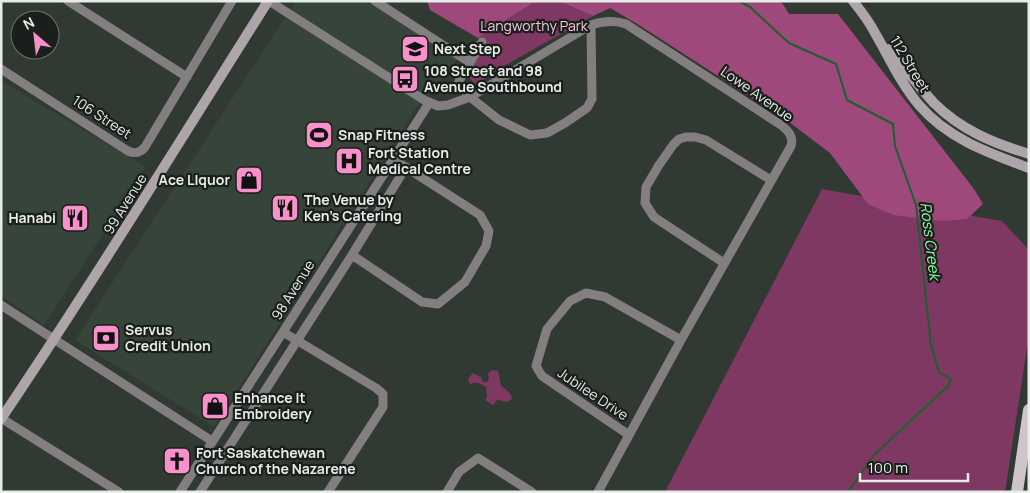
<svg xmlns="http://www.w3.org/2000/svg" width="1030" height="493" viewBox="0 0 1030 493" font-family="Manrope,sans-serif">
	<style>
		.built { fill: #374439 }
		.green { fill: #7f3862 }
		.forest { fill: #9e487b }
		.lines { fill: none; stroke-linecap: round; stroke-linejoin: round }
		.stream { stroke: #1c602f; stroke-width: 2 }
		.minor { stroke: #837e80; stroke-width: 9 }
		.secondary { stroke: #aea5aa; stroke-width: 10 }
		.primary { stroke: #cfc4ca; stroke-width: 12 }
		.labels { text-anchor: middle; stroke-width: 4.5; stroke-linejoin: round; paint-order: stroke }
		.park-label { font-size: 14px; fill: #f4c4dd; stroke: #1b1f1c }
		.poi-label { font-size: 14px; font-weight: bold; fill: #e6ece7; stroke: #1b1f1c; text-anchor: start }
		.street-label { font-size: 14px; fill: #e6ece7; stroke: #1b1f1c }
		.water-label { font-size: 15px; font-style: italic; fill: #89f8a0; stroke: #1b1f1c }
	</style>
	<rect width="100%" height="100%" fill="#303932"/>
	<path class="built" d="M296 1H382L460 57 415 110 214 427 75 340Z
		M1 81 146 167 44 325 1 296Z"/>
	<path class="green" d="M536 1H559L593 16 497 70 476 85 465 74 483 43 478 38Z
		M822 189 1002 221 1029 250V335L1005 492H665Z
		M493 370 498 371 501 386 509 392 512 398C507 405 503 400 497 400L493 405 485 400 487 397 486 387C481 384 476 381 470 384L468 379 473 373 481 377 483 382H487L489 379 488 373Z"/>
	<path class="forest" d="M427 1H536L478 38 430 10Z
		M559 1H779L783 4 789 14H838L974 189 983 204 967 219 942 221 893 215 868 204 830 153 789 122 639 25 610 8 593 16Z"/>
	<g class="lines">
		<path class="stream" d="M739 1 750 7 789 43 836 64 847 100 893 124 895 146 916 205 931 345 939 372 951 379 948 386 874 455 848 492"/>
		<path class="minor" d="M68 1 187 77
			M269 1 424 100 438 106 448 105 470 97 591 25C603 21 614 20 626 24L781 125C788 131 794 136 791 146L681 340 598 492
			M375 1 469 62
			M482 42 459 81 461 86 470 97 499 120 530 135 547 133 565 123 587 108 592 99 591 25
			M1 69 128 151C135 154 140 153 145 147L232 1
			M352 255 422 302 438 304 465 282 486 246 489 231 480 215 393 159
			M724 263 654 217 645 203 646 187 659 165 673 145 679 139 686 137H695L706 140 771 180
			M1 305 212 441
			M283 332 376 388 383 394V407L328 492
			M1 418 119 492
			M629 435 542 376 536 366 547 329 570 301 586 293 605 297 681 340
			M180 492 283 332 429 103
			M200 492 352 255 406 167
			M447 492 459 472 478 458 532 492"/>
		<path class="secondary" d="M853 1C861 11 869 21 875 33 889 57 901 84 919 105 948 139 989 153 1029 168
			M889 49C904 67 918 86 934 103 961 130 993 143 1029 154
			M1 419C93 282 180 141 268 1"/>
		<path class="primary" d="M1017 492 1029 410"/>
	</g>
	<defs>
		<g id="school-square" transform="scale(1.4375)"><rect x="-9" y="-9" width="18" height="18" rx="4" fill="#f890cb" stroke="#1b1f1c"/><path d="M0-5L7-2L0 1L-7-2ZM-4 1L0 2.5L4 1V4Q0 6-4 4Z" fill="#111"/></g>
		<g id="bus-square" transform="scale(1.4375)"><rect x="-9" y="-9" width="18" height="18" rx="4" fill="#f890cb" stroke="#1b1f1c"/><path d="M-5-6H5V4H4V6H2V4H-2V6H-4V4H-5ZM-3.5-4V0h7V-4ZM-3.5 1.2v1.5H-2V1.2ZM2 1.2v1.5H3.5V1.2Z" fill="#111"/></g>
		<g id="stadium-square" transform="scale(1.4375)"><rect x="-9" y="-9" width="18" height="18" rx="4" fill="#f890cb" stroke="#1b1f1c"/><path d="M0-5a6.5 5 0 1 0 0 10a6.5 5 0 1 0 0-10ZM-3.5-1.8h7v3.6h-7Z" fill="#111"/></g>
		<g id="hospital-square" transform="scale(1.4375)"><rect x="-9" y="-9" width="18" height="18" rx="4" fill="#f890cb" stroke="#1b1f1c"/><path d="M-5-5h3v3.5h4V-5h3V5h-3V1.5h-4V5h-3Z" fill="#111"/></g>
		<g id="shop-square" transform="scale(1.4375)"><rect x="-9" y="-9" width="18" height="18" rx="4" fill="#f890cb" stroke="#1b1f1c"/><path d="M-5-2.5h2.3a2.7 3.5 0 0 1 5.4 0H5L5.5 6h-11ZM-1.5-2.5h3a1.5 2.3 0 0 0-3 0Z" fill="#111"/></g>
		<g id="restaurant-square" transform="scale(1.4375)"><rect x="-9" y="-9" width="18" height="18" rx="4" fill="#f890cb" stroke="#1b1f1c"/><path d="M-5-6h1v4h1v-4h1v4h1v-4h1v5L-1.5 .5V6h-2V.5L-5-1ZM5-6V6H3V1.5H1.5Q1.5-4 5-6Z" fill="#111"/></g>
		<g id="bank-square" transform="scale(1.4375)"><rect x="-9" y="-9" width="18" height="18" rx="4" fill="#f890cb" stroke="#1b1f1c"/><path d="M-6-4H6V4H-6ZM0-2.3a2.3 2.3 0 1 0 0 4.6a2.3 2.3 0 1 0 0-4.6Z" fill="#111"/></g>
		<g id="church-square" transform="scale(1.4375)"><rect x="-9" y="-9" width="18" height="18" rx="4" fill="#f890cb" stroke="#1b1f1c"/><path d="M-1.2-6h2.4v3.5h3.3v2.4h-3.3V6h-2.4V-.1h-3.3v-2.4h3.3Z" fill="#111"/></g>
	</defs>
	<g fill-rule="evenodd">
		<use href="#school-square" x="415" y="49"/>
		<use href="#bus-square" x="405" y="79"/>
		<use href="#stadium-square" x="319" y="135"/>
		<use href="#hospital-square" x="349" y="161"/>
		<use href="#shop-square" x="249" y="180"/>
		<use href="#restaurant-square" x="285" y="208"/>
		<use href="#restaurant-square" x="75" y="218"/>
		<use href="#bank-square" x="106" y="338"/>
		<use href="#shop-square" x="215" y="406"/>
		<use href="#church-square" x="177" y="461"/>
	</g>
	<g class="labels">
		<g class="park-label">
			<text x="534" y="31">Langworthy Park</text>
		</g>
		<g class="poi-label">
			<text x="434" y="54">Next Step</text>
			<text x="424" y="76">108 Street and 98<tspan x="424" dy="16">Avenue Southbound</tspan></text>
			<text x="338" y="140">Snap Fitness</text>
			<text x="368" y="158">Fort Station<tspan x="368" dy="16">Medical Centre</tspan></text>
			<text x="230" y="185" text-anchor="end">Ace LIquor</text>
			<text x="304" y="205">The Venue by<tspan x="304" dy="16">Ken’s Catering</tspan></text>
			<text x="56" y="223" text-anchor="end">Hanabi</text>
			<text x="125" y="335">Servus<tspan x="125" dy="16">Credit Union</tspan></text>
			<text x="234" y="403">Enhance It<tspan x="234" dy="16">Embroidery</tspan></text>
			<text x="196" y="458">Fort Saskatchewan<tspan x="196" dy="16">Church of the Nazarene</tspan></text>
		</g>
		<g class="street-label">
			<text transform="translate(910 64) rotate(59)" y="5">112 Street</text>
			<text transform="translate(757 94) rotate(35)" y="5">Lowe Avenue</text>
			<text transform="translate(102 117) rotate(33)" y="5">106 Street</text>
			<text transform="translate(125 204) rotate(-58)" y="5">99 Avenue</text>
			<text transform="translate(293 290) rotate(-58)" y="5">98 Avenue</text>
			<text transform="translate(593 394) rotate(34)" y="5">Jubilee Drive</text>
		</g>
		<g class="water-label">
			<text transform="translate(930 241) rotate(83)" y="5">Ross Creek</text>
		</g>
	</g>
	<rect width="1030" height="493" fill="none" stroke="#e6ece7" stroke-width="5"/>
	<g transform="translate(35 35) rotate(332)"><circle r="24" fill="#1b1f1c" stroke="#6c716d"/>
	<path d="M0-4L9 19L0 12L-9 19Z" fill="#f890cb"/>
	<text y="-8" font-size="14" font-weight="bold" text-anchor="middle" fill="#e6ece7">N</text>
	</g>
	<path d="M860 473v8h108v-8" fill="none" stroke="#e6ece7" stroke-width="2.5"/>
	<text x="868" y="473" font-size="15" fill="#e6ece7" stroke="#1b1f1c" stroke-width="4" paint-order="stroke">100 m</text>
</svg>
